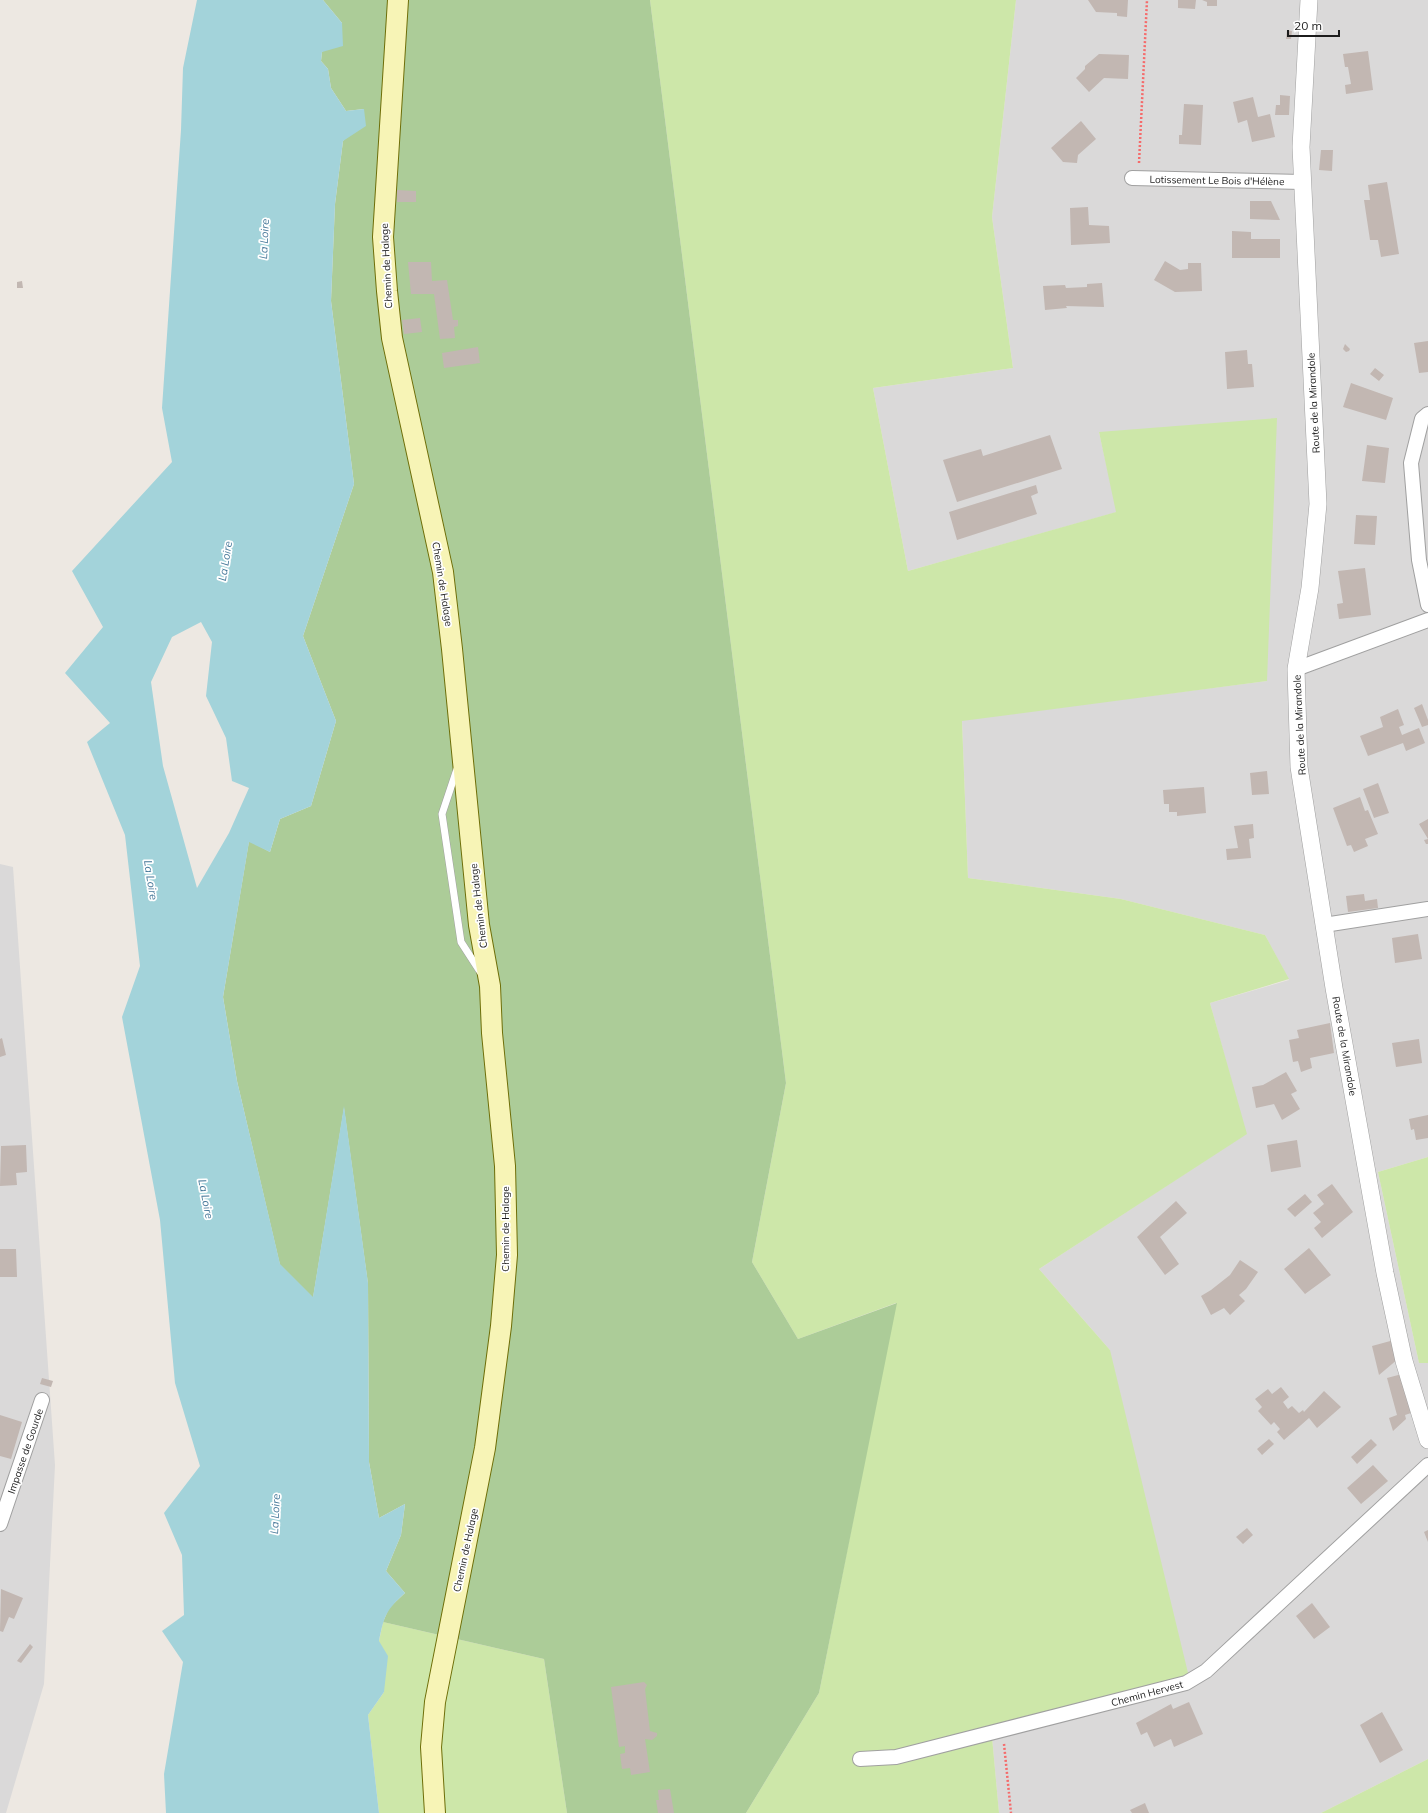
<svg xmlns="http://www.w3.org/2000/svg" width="1428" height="1813" viewBox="0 0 1428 1813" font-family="Mulish,sans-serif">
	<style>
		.residential { fill: #dad9d9 }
		.grass { fill: #cde7a9 }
		.forest { fill: #accc98 }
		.water { fill: #a3d3da; fill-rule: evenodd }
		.building { fill: #c2b7b2 }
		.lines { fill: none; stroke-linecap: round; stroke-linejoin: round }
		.service-casing { stroke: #a0a0a0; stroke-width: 8 }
		.minor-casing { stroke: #a0a0a0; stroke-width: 16 }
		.tertiary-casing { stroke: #a0a0a0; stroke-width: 18 }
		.secondary-casing { stroke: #6e6e08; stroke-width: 22 }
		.path { stroke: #f56b6b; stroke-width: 2.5; stroke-dasharray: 2 2; stroke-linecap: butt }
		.service { stroke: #fff; stroke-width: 7 }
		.minor { stroke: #fff; stroke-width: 14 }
		.tertiary { stroke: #fff; stroke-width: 17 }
		.secondary { stroke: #f7f4b6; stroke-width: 20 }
		.labels { text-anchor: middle; stroke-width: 3.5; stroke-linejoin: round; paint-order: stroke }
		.street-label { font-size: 10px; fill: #1c1c1c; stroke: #fff }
		.water-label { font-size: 11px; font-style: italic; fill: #467899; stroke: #fff }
	</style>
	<rect width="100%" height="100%" fill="#ede8e2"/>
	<path class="residential" d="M1016 0H1428V1157L1378 1172 1419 1363H1428V1759L1321 1813H999L991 1726 1110 1350 1039 1269 1246 1134 1210 1003 1289 980 1265 935 1121 899 968 878 962 720 1267 681 1099 432 1117 512 908 571 873 388 1013 368 992 217Z
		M0 864 13 867 55 1465 44 1684 6 1813H0Z"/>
	<path class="grass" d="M650 0H1016L992 217 1013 368 873 388 908 571 1116 512 1099 432 1277 418 1267 681 962 721 968 878 1121 899 1265 935 1289 979 1210 1003 1247 1134 1039 1269 1110 1350 1189 1677 991 1726 999 1813H746L819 1693 896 1303 798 1339 752 1262 786 1083Z
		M1428 1157V1363H1419L1378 1172Z
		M383 1622 544 1659 567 1813H379L368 1715 384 1692 379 1641Z
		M1428 1759V1813H1321Z"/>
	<path class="forest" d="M323 0H650L786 1083 752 1262 798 1339 897 1303 819 1693 746 1813H567L544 1659 383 1622 389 1608 405 1593 386 1571 401 1535 405 1504 379 1518 369 1462 368 1284 344 1108 313 1298 280 1265 237 1081 223 997 249 841 270 852 280 819 311 806 336 721 303 636 354 484 331 301 335 204 343 141 364 109 346 111 331 88 328 69 321 61 322 52 342 23Z"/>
	<path class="water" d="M197 0H323L342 23 343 46 322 52 321 61 328 69 331 88 346 111 364 109 366 126 343 141 335 204 331 301 354 484 303 636 336 721 311 806 280 819 270 852 249 842 223 997 237 1081 280 1264 313 1297 344 1106 368 1283 369 1462 379 1518 405 1504 401 1535 386 1571 405 1593C386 1610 384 1616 379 1641L388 1656 384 1692 368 1715 379 1813H166L164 1774 183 1662 162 1631 184 1615 182 1555 164 1513 200 1466 175 1383 160 1220 122 1017 140 966 125 835 87 742 110 723 65 673 103 627 72 571 172 462 162 408 181 130 183 68ZM201 622 212 642 206 696 226 738 232 781 249 788 229 833 197 888 163 766 151 682 172 637Z"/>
	<path class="building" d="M1088 0H1128L1127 17 1117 16V13L1096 12Z
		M1178 0H1196L1195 9 1178 8Z
		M1202 0H1217V6H1207V2Z
		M1287 30 1292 31 1291 39H1286Z
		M1368 51 1373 90 1346 94 1345 85 1351 84 1348 67H1345L1343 54Z
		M1099 54 1129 55 1128 79 1104 78 1089 92 1076 78 1085 69V66Z
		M1280 95 1290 96 1289 115H1275L1276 105H1280Z
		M1253 97 1258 117 1270 114 1275 137 1252 142 1247 120 1238 123 1233 102Z
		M1184 104 1203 105 1201 145 1179 144V135H1182Z
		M1081 121 1096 139 1078 155 1077 163 1063 162 1051 148Z
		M1321 150H1333L1332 171 1319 170Z
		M1387 182 1399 254 1381 257 1378 240H1370L1364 200H1370L1368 185Z
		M397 190 416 191V202H397Z
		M1250 201H1271L1280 220 1250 219Z
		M1088 207 1089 225 1109 226 1110 243 1071 245 1070 208Z
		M1232 231 1251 232V239H1280V258H1232Z
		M1165 261 1180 270 1188 269V263H1201L1202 291 1175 292 1154 280Z
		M408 262H431L432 281 447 280 453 320H458V326L454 327 455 338 440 339 434 294H411Z
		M22 281 23 288H17V282Z
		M1102 283 1104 307 1066 306 1067 308 1045 310 1043 286 1065 285 1066 288 1087 287V284Z
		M420 318 422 332 404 334 402 320Z
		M1428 341V372L1419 373 1414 343Z
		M1345 344 1350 349 1349 351 1346 352 1343 349Z
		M478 347 480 363 444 368 442 353Z
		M1247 350 1248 364H1252L1254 387 1227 389 1225 352Z
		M1375 368 1384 375 1379 381 1370 374Z
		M1351 383 1393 398 1386 420 1343 407Z
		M1050 435 1062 469 957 502 943 460 981 449 983 456Z
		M1367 445 1389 448 1385 483 1362 481Z
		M1036 485 1038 493 1031 496 1037 514 957 540 949 512Z
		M1356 515 1377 516 1375 545 1354 544Z
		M1365 568 1371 615 1339 619 1337 604 1343 603 1338 571Z
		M1422 704 1428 720V725L1422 727 1414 708Z
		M1398 709 1404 725 1399 727 1402 735 1419 728 1425 743 1406 751 1403 743 1368 756 1360 736 1383 727 1380 717Z
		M1267 771 1269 794 1252 795 1250 773Z
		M1378 783 1389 813 1374 818 1363 789Z
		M1204 787 1206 813 1177 816V812H1169V804H1164L1163 790Z
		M1360 797 1365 811 1368 810 1378 834 1365 839 1368 846 1354 852 1351 845 1347 846 1333 808Z
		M1428 819V844H1426L1424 840 1428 839 1419 824Z
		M1253 824 1254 838 1249 839 1251 858 1227 860 1226 849 1238 848 1234 826Z
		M1364 894 1365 901 1377 899 1378 908 1348 912 1346 896Z
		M1418 934 1422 959 1395 963 1392 938Z
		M1330 1023 1334 1053 1310 1058 1312 1068 1301 1072 1298 1061 1293 1062 1289 1040 1299 1038 1297 1030Z
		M2 1038 6 1055 0 1057V1039Z
		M1419 1039 1422 1063 1396 1067 1392 1043Z
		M1286 1072 1297 1091 1291 1094 1300 1109 1282 1120 1274 1104 1256 1108 1252 1087 1263 1085Z
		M1428 1115V1138L1416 1140 1414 1129 1411 1130 1409 1119Z
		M1297 1140 1301 1167 1271 1172 1267 1145Z
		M26 1145 27 1172 16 1173 17 1185 0 1186 1 1146Z
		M1332 1184 1353 1212 1322 1238 1314 1228 1321 1222 1313 1213 1324 1204 1317 1195Z
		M1305 1194 1312 1202 1295 1217 1287 1209Z
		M1176 1201 1187 1213 1160 1237 1179 1264 1165 1275 1137 1237Z
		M1309 1248 1331 1275 1305 1294 1284 1269Z
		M0 1249H16L17 1277H0Z
		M1240 1260 1258 1272 1246 1289 1239 1295 1245 1301 1230 1315 1224 1308 1211 1315 1201 1296 1211 1290 1230 1275Z
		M1394 1340 1398 1359 1379 1375 1372 1346Z
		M1402 1374 1411 1413 1405 1415 1406 1419 1393 1431 1389 1418 1397 1415 1387 1378Z
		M42 1378 53 1381 51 1387 40 1384Z
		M1281 1387 1289 1397 1283 1402 1288 1409 1292 1406 1299 1413 1303 1410 1304 1412 1324 1391 1341 1407 1317 1428 1309 1418 1284 1440 1277 1432 1280 1429 1274 1422 1271 1425 1258 1411 1262 1407 1255 1399 1268 1389 1272 1394Z
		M0 1415 22 1422 11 1459 0 1456Z
		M1269 1439 1274 1444 1262 1455 1257 1449Z
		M1371 1439 1377 1445 1357 1464 1351 1457Z
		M1373 1465 1388 1481 1361 1504 1347 1488Z
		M1247 1528 1253 1535 1243 1544 1236 1537Z
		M1428 1530V1542L1424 1532Z
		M1 1589 23 1598 14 1619 9 1617 3 1632 0 1631Z
		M1312 1603 1330 1627 1314 1639 1296 1616Z
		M30 1644 33 1647 21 1663 17 1661Z
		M644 1682 647 1685 645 1689 650 1731 657 1733V1736L652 1740 645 1739 650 1772 631 1775 630 1768 622 1769 620 1754 625 1753V1746L619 1747 611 1687Z
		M1189 1702 1203 1734 1174 1747 1171 1739 1154 1747 1147 1732 1141 1735 1136 1723 1171 1704 1173 1709Z
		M1382 1712 1403 1750 1380 1763 1360 1725Z
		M670 1789 674 1813H658L656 1800H659L658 1790Z
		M1145 1803 1149 1813H1132L1130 1810Z"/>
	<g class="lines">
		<g class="service-casing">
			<path id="service" d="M457 769 442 814 461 942 481 973"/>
		</g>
		<g class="minor-casing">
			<path id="minor" d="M1132 178 1302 182
				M1428 414 1422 419 1411 463 1419 560 1428 605
				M1296 669 1428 620
				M1324 925 1428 909
				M0 1524 42 1400
				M860 1759 896 1757 1186 1683 1206 1671 1428 1465"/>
		</g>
		<g class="tertiary-casing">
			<path id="tertiary" d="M1309 0 1301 147 1318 504 1310 588 1296 669 1299 767 1334 988 1385 1273 1404 1361 1428 1440"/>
		</g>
		<g class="secondary-casing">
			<path id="secondary" d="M398 0 383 237 387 291 392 338 443 572 452 649 479 925 490 986 492 1033 505 1166 507 1255 501 1326 485 1448 435 1702 431 1747 435 1813"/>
		</g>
		<path class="path" d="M1139 163 1147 0
			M1004 1744 1011 1813"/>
		<use href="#service" class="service"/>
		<use href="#minor" class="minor"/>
		<use href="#tertiary" class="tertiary"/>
		<use href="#secondary" class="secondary"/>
	</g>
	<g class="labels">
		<g class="street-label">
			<text transform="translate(1217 180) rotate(1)" y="4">Lotissement Le Bois d'Hélène</text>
			<text transform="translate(386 266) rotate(-93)" y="4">Chemin de Halage</text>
			<text transform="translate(1313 403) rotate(-93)" y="4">Route de la Mirandole</text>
			<text transform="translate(443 584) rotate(81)" y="4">Chemin de Halage</text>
			<text transform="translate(1299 725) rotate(-93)" y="4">Route de la Mirandole</text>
			<text transform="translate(478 906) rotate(-97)" y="4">Chemin de Halage</text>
			<text transform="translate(1345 1046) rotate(80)" y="4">Route de la Mirandole</text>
			<text transform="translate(505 1229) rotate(-90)" y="4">Chemin de Halage</text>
			<text transform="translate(25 1451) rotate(-71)" y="4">Impasse de Gourde</text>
			<text transform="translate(465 1550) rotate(-78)" y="4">Chemin de Halage</text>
			<text transform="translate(1147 1693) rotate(-15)" y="4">Chemin Hervest</text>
		</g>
		<g class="water-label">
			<text transform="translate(264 239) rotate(-87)" y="4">La Loire</text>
			<text transform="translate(225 561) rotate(-81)" y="4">La Loire</text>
			<text transform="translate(151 880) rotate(81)" y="4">La Loire</text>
			<text transform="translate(206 1199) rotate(79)" y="4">La Loire</text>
			<text transform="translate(275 1514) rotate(-87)" y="4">La Loire</text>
		</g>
	</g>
	<path d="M1288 30v6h51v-6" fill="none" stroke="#1c1c1c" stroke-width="2"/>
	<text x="1294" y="30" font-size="12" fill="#1c1c1c" stroke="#ffffff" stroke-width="3" paint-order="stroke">20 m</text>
</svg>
